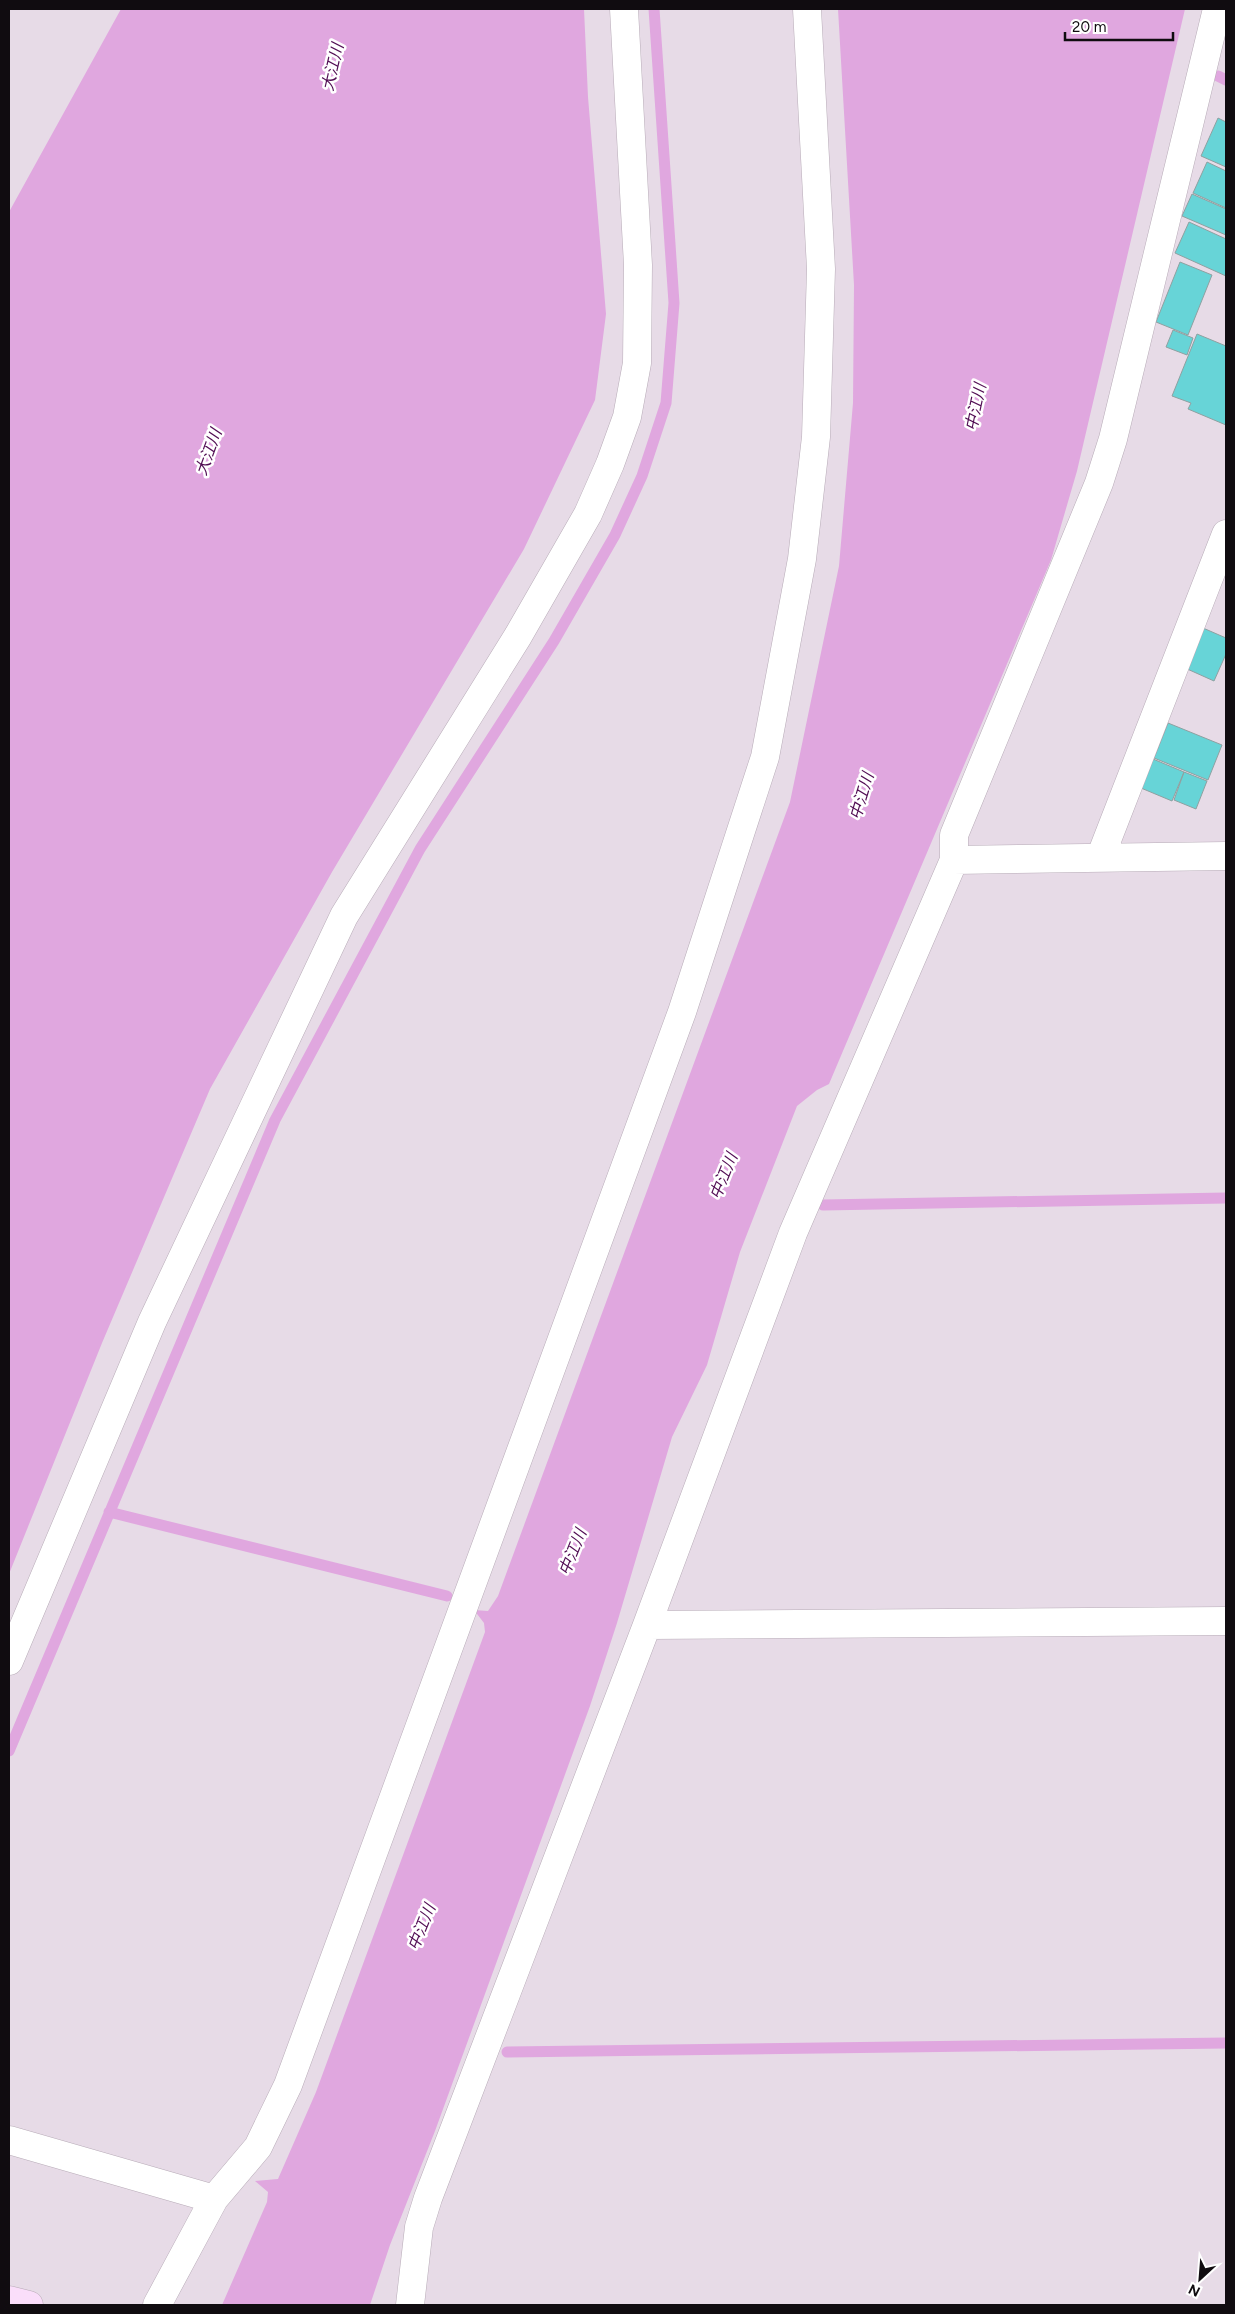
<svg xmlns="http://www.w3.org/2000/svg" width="1235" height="2314" viewBox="0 0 1235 2314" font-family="Figtree,'Noto Sans JP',sans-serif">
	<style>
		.water { fill: #e0a7df }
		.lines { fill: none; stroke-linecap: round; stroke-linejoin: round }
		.stream { stroke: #e0a7df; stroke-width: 11 }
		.building { fill: #67d4d7; stroke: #8ea1a1 }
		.street-casing { stroke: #b8acb8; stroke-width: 29 }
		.secondary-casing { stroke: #b8acb8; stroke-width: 29 }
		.street { stroke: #fff; stroke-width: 28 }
		.secondary { stroke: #fadefa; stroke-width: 28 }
		.labels { text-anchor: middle; stroke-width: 5; stroke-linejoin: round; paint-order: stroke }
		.water-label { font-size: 16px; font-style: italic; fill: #510c53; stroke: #fff }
	</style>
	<rect width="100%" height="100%" fill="#e7dbe7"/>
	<path class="water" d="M121 9H584L588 97 606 314 595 400 524 549 332 872 210 1089 102 1343 9 1574V212Z
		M838 9H1185L1077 471 1051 560 829 1084 817 1090 797 1106 740 1252 707 1365 672 1437 617 1623 590 1706 435 2131 390 2245 370 2305H222L267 2202 268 2192 255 2181 278 2179 316 2092 485 1632 484 1623 474 1610 488 1611 498 1596 790 802 839 566 853 403 854 285Z"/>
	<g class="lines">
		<path class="stream" d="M1218 76 1226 80
			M823 1205 1226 1198
			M109 1512 447 1596
			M9 1751 275 1120 420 849 554 641 615 535 642 476 666 403 674 303 654 9
			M507 2052 1226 2043"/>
	</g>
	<path class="building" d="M1218 118 1226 122V167L1201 156Z
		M1207 162 1226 171V208L1193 193Z
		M1192 194 1226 209V235L1182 216Z
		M1189 222 1226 239V276L1175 253Z
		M1180 262 1212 275 1188 335 1156 322Z
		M1173 330 1193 338 1187 355 1166 347Z
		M1197 334 1226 346V425L1188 409 1191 403 1172 396Z
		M1203 628 1226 638V654L1214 681 1185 668Z
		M1168 723 1222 745 1208 780 1154 758Z
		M1153 759 1184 772 1172 801 1141 788Z
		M1184 772 1207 781 1196 809 1174 800Z"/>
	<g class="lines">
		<g class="street-casing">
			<path id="street" d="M1100 858 1226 534
				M954 860 1226 856
				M647 1625 1226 1621
				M9 1661 152 1322 344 916 518 636 588 514 610 464 627 417 637 363 638 265 624 9
				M9 2140 214 2199 157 2305
				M214 2199 258 2147 288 2085 682 1012 765 757 802 559 816 437 821 269 807 9
				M410 2305 419 2227 428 2198 647 1625 793 1233 954 860V835L1099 483 1113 439 1217 9"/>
		</g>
		<g class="secondary-casing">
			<path id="secondary" d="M9 2300 29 2305"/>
		</g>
		<use href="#street" class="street"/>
		<use href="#secondary" class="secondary"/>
	</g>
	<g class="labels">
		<g class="water-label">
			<text transform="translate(332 67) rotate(-77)" y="6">大江川</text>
			<text transform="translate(975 407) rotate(-78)" y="6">中江川</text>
			<text transform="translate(208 452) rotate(-70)" y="6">大江川</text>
			<text transform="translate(861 796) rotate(-73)" y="6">中江川</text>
			<text transform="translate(723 1176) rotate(-68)" y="6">中江川</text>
			<text transform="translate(572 1552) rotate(-68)" y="6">中江川</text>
			<text transform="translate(421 1927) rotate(-68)" y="6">中江川</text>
		</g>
	</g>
	<rect width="1235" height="2314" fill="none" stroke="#100c10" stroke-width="20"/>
	<g transform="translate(1200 2279) rotate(206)" stroke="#ffffff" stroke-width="4" paint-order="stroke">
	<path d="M0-4L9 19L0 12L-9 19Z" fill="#100c10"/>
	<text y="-8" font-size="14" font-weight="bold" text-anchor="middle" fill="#100c10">N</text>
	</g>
	<path d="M1065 32v8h108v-8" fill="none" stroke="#100c10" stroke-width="2.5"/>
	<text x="1072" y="32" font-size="15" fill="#100c10" stroke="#ffffff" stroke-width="4" paint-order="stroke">20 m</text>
</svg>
